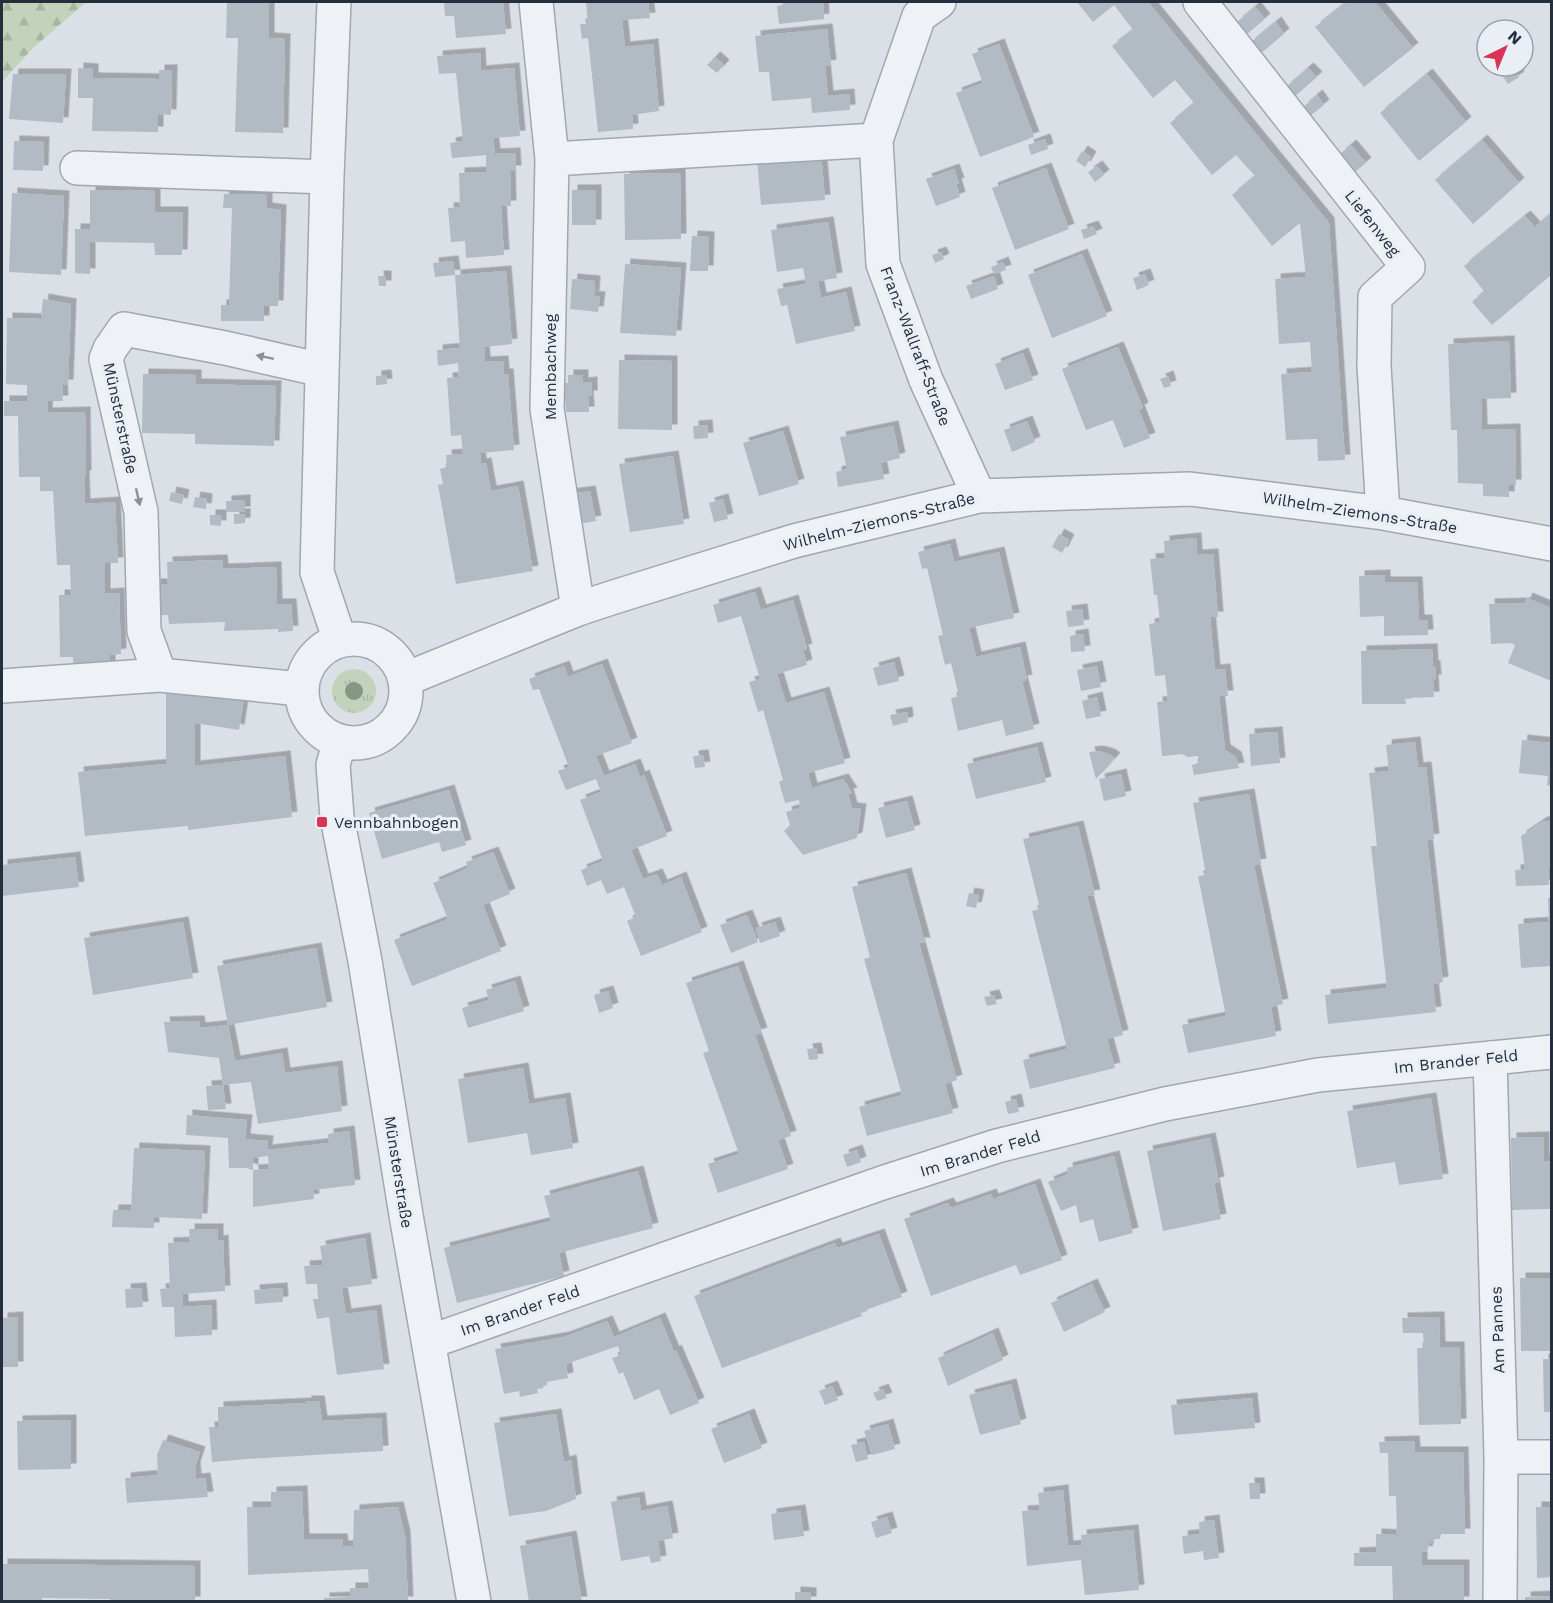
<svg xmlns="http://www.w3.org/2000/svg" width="1553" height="1603" viewBox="0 0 1553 1603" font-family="'Work Sans',sans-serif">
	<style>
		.grass { fill: url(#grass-tufts) }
		.forest { fill: url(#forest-firs) }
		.building { fill: #b2bac4; filter: url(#shadow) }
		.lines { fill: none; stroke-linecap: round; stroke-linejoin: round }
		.minor-casing { stroke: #a0a7b1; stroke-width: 36 }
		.minor { stroke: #eef1f5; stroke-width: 33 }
		.tree { fill: #839782 }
		.oneway { fill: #89909a }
		.poi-dot { fill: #d93355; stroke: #eaeff5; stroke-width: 2 }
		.labels { text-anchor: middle; stroke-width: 6; stroke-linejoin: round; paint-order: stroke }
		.street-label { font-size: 16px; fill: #242f3e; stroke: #eaeff5 }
		.poi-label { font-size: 16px; fill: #242f3e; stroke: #eaeff5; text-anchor: start }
	</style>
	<defs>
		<pattern id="grass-tufts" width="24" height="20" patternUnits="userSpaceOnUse" patternTransform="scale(1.5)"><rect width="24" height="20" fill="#c2d2bb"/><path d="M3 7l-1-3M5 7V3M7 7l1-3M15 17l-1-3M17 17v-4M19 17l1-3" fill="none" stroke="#a7b5a2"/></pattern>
		<pattern id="forest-firs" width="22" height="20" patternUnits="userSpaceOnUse" patternTransform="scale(1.5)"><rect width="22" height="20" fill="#c2d2bb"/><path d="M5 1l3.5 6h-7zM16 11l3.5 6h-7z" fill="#a7b5a2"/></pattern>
		<filter id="shadow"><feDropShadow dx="5.5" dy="-5.5" stdDeviation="0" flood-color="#0004"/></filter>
	</defs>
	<rect width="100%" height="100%" fill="#dbe0e7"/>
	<path class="grass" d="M332 691a22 22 0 1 1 44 0a22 22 0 1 1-44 0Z"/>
	<path class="forest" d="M2 2H86L33 48 2 82Z"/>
	<path class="building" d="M227 2H269V38L285 39 283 133 235 132 238 38H226Z
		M444 2H503L506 34 456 38 454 16H445Z
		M586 2H648L650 18 622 20 625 47 653 44 659 111 632 115 633 129 598 132 588 38 582 39 580 24H588Z
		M783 2H823L824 19 779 24 777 6 784 5Z
		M1077 2H1148L1329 223 1345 460 1318 461 1317 439 1286 440 1281 374 1312 372 1310 342 1279 344 1275 279 1306 277 1300 223 1272 246 1232 195 1255 176 1236 155 1212 175 1170 123 1194 103 1175 80 1153 98 1112 46 1133 30 1114 5 1093 22Z
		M1347 2H1375L1413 48 1364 87 1315 27Z
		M1255 7 1265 19 1247 34 1237 22Z
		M1276 22 1284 34 1260 54 1250 43Z
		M827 29 831 65 825 66 828 96 849 94 850 110 812 113 811 98 772 101 769 72H759L755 36Z
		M999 44 1034 137 980 157 956 93 983 83 972 54Z
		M480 53 481 71 514 68 520 136 493 138 495 154 515 153 516 171H510L511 206H501L504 255 466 258 465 241 451 242 448 208 460 207 459 173 486 172V155L452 158 450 143 463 141 456 73 439 74 437 56Z
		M715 57 724 65 717 73 707 65Z
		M1512 66 1519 77 1508 84 1500 72Z
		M78 68 93 69V78L159 79V70H172L171 115 158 114V132L92 131 93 98H78Z
		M1308 68 1317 77 1295 96 1286 87Z
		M13 74H66L63 123 9 119Z
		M1427 74 1466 122 1419 161 1380 113Z
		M1317 95 1324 105 1310 116 1303 107Z
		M1045 139 1048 149 1031 155 1028 145Z
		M1482 140 1519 183 1473 224 1435 180Z
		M14 141 44 142 43 171 13 170Z
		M1351 145 1366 163 1355 172 1340 154Z
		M1082 151 1091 157 1085 167 1076 161Z
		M821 153 825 200 761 205 757 158Z
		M1097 166 1104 175 1095 182 1088 172Z
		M1046 168 1069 229 1015 250 992 188Z
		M954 169 959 183 956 184 960 197 936 206 926 179Z
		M680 173 681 239 625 240 624 174Z
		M90 190 155 191V212H183L182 255H155L154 243 90 242V274L75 273V229H90Z
		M572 190H596V225H572Z
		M12 193 64 196 61 275 9 272Z
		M224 194 267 195V208L281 210 278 306H264V321H221V305H229L232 208H223Z
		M1551 213V275L1492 325 1472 302 1484 291 1464 266 1525 216 1535 227Z
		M828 222 837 278 818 281 821 298 846 292 855 331 796 344 787 305 781 306 777 289 806 284 803 268 777 272 771 230Z
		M1093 226 1097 234 1084 239 1081 230Z
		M692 236 709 237 708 271H690Z
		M941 252 944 259 935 263 932 255Z
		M1082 254 1107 316 1052 338 1028 275Z
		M453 261 455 275 435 277 433 263Z
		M1003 262 1006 270 994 274 991 267Z
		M625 264 681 268 676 336 620 333Z
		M506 271 512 344 484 347 485 362 503 361 504 374H508L514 450 480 453 481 464 486 463 491 491 518 486 533 571 456 584 438 485 443 484 440 469 447 467 446 455 463 454 461 435 451 436 447 378 459 377 458 363 438 366 437 350 460 348 455 275Z
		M1145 274 1149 285 1137 290 1133 278Z
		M378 276H386V286H379Z
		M994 276 998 289 971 299 966 286Z
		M572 279 595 281 594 296H588L600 297 598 312 570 309Z
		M43 299 71 304 68 385H62L63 401H48L47 413 85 412 86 476H84L85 504 115 502 118 563H105V594L119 593 121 654 110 655V675L74 676 73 657H60L59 595H71L70 565H57L53 491H40V477H19L18 416H4V401H27V385L6 384 7 318 41 319Z
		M1509 341 1511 398 1481 399 1482 430 1515 429 1516 485H1509V497L1483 496V484L1458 483 1457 430H1451L1448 344Z
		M1118 347 1143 408 1139 410 1150 438 1124 448 1113 420 1086 430 1062 369Z
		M1023 353 1033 380 1005 390 995 364Z
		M619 360 672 361V430L618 429Z
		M143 374 196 375V384L276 386 274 446 195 444V434L142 433Z
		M386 375 387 384 376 385V376Z
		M568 375H583V383L592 382V396H588L589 412H566L564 383H568Z
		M1168 376 1171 386 1164 388 1160 379Z
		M1027 421 1035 442 1012 452 1004 430Z
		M707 425 708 438 694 439 693 426Z
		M893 426 900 458 881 463 884 479 838 487 836 472 847 469 840 437Z
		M783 431 799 484 759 496 743 443Z
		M673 456 684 524 630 532 619 464Z
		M590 491 596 521 573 525 568 494Z
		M171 492 184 495 182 504 169 501Z
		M195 497 207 499 206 509 193 507Z
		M723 499 728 519 714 522 709 503Z
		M245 500V512H226V501Z
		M234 514H245V523L234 524Z
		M210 515H221V526L210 525Z
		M1059 534 1069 540 1062 553 1052 547Z
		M1196 538 1197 555 1213 554 1218 617H1210L1215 670 1225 669 1228 696H1219L1225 750 1236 757 1239 768 1194 775 1192 765 1198 763V756L1187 757 1183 754 1162 756 1157 702 1168 701 1165 675 1155 676 1149 624 1160 622 1157 595H1154L1150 559 1165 558 1164 541Z
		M950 544 954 562 999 552 1014 618 969 628 976 657 1020 647 1027 680 1022 681 1034 729 1006 736 1002 720 958 731 951 698 959 696 951 663 945 665 938 636 943 635 927 568 922 569 918 552Z
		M222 560 223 569 276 567 277 604H291L293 631 278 632V629L224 631 225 622 169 624 168 615H156L155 584H168L167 562Z
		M1385 575V582H1417L1419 620H1427L1428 635 1384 636V616L1360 617 1359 576Z
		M755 592 761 610 793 600 807 649 803 650 807 665 777 674 786 703 824 692 845 763 808 773 812 788 843 779 852 793 848 794 852 808 861 809 857 838 803 855 784 831 790 825 786 812 800 808 799 800 785 803 779 782 783 780 763 710 758 712 749 682 760 679 741 616 718 623 713 605Z
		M1527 598 1551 608V681L1508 663 1515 645 1510 643 1491 644 1489 604 1525 603Z
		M1082 609 1084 625 1068 627 1066 611Z
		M1083 634 1085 651 1071 652 1070 636Z
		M1432 649 1433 666H1435L1436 680H1433L1434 697 1405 698 1406 704H1362L1361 651Z
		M894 662 899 681 878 686 873 668Z
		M602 664 632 743 596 756 604 776 635 764 640 777 644 775 667 836 631 850 643 879 657 874 662 885 681 877 702 932 641 956 627 921 636 917 624 887 607 894 601 880 587 886 581 870 603 861 580 800 601 792 596 779 566 790 558 771 569 767 539 689 533 690 529 679 564 666 568 677Z
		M1097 666 1101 687 1081 691 1077 670Z
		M166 685 244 698 239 730 195 723V766L285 756 292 817 188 830V826L85 836 78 772 166 764Z
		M1097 697 1101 716 1086 719 1082 701Z
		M907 712 908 722 893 726 890 715Z
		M1277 732 1280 763 1251 766 1249 734Z
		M1522 740 1551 743V786L1547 785 1548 776 1519 773Z
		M1415 742 1418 768 1426 767 1434 839 1427 840 1443 982 1433 984 1436 1012 1328 1024 1325 995 1387 988 1371 846H1377L1369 773 1389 771 1386 745Z
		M1037 747 1046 782 976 799 967 764Z
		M1098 751 1109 754 1115 758 1096 779 1089 752Z
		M703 755 705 767 695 768 693 756Z
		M1121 774 1126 796 1104 801 1099 779Z
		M449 790 466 845 442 852 439 842 382 859 369 813Z
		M1249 794 1261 864 1254 865 1283 1004 1271 1007 1276 1036 1188 1053 1182 1025 1226 1016 1198 876 1206 875 1193 803Z
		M907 801 915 830 886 838 878 808Z
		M1551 821V868H1548L1549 885 1516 886 1515 870 1525 869 1521 836 1542 822Z
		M1078 826 1095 895 1087 896 1123 1035 1107 1039 1115 1068 1030 1089 1023 1060 1067 1049 1032 911 1040 909 1023 839Z
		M493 852 510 894 483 905 501 951 412 986 394 940 448 919 433 883 468 868 466 862Z
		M75 857 79 887 2 896V865Z
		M906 873 925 943H919L957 1080 945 1084 953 1113 867 1136 859 1107 902 1095 864 959 870 957 852 887Z
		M969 893 979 895 976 908 966 906Z
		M1548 898H1551V966L1521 968 1518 924 1549 922Z
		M747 915 758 942 731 953 720 925Z
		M183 922 193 978 93 995 84 938Z
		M775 922 780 936 760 943 756 928Z
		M316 948 327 1007 228 1025 217 966Z
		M738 966 762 1033 755 1035 791 1136 778 1140 788 1169 718 1193 708 1164 739 1154 703 1053 709 1051 686 983Z
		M515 981 524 1011 468 1028 462 1008 489 1000 486 990Z
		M608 991 613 1008 599 1013 594 995Z
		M994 995 997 1004 987 1006 984 997Z
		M199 1021 200 1028 228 1025 235 1061 282 1053 285 1073 337 1066 342 1111 258 1124 251 1082 223 1085 219 1058 168 1052 164 1022Z
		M816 1048 818 1059 809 1060 807 1049Z
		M523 1068 529 1104 565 1098 573 1148 531 1155 527 1133 468 1143 458 1079Z
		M223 1085 226 1109 208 1110 206 1086Z
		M1431 1098 1443 1179 1399 1185 1395 1162 1357 1168 1347 1111Z
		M1016 1099 1019 1112 1008 1114 1005 1102Z
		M187 1115 247 1120 245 1139 268 1141 267 1150 329 1143 328 1134 349 1131 355 1185 313 1190 314 1199 253 1207V1170L269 1169 268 1156 253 1158V1170L246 1168H229L228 1138 186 1135Z
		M1544 1137V1161H1551V1209L1512 1210 1511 1138Z
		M1210 1138 1219 1182 1214 1183 1221 1219 1163 1231 1147 1151Z
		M134 1148 205 1151 202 1219 154 1217V1228L112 1227 113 1210H131Z
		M857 1150 861 1162 847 1167 843 1155Z
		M1114 1156 1133 1233 1099 1242 1093 1219 1080 1223 1076 1205 1061 1211 1048 1182 1068 1174 1067 1168Z
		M638 1171 653 1228 559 1253 564 1276 457 1303 444 1248 551 1221 544 1196Z
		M1035 1184 1062 1260 1020 1275 1016 1265 931 1296 904 1219 948 1203 951 1208 991 1194 993 1199Z
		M189 1229H218V1241L223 1240 225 1291 183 1294V1307L211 1305 212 1335 175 1337 174 1307H162L160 1289 170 1288 168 1243 190 1242Z
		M879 1234 902 1297 860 1312 862 1316 722 1368 694 1296 835 1243 837 1248Z
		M365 1238 372 1284 342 1288 343 1297 346 1314 376 1310 384 1369 337 1375 329 1317 317 1319 313 1299H318L317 1284H306L304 1266 323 1265 320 1246Z
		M1520 1278H1550L1551 1351H1521Z
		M1092 1284 1105 1312 1064 1332 1051 1303Z
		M141 1288 143 1307 126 1308 125 1289Z
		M282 1288 283 1302 255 1304 254 1290Z
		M18 1317V1367H2V1318Z
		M1439 1317 1440 1347H1459L1461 1424 1419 1425 1417 1348H1424L1423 1333H1403L1402 1318Z
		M660 1318 674 1352 676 1350 699 1403 670 1415 659 1389 634 1400 623 1372 619 1374 612 1358 621 1355 618 1346 566 1364 568 1378 547 1382V1385L537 1388 538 1393 520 1397 519 1391 504 1394 495 1349 564 1337 607 1321 614 1337Z
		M993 1333 1003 1360 948 1386 938 1358Z
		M1543 1359H1551V1412H1544Z
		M1011 1384 1021 1424 980 1435 969 1395Z
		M832 1386 838 1400 825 1405 819 1391Z
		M883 1389 887 1398 877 1401 873 1393Z
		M1252 1398 1255 1428 1174 1435 1171 1405Z
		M305 1401H319L322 1421 381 1418 383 1451 246 1459 212 1462 209 1427H218V1407L307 1403Z
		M556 1414 564 1462 571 1460 576 1499 546 1511 509 1516 494 1423Z
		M749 1414 762 1448 724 1463 711 1429Z
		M71 1420V1469L18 1470 17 1421Z
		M888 1424 895 1449 872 1455 864 1431Z
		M163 1440 200 1452 195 1467 196 1479 205 1478 208 1497 127 1503 125 1478 158 1475 157 1455Z
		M1414 1441 1415 1452H1463L1465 1534H1441L1440 1539H1435L1429 1544 1427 1552 1422 1551V1565H1464V1602H1393L1392 1566H1354V1553L1376 1552V1534L1397 1535 1396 1496H1389L1388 1453H1380L1379 1442Z
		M864 1442 868 1459 856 1462 851 1445Z
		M1249 1483H1259L1260 1499H1250Z
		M1063 1490 1068 1546 1082 1545 1081 1535 1133 1530 1139 1590 1085 1595 1081 1560 1027 1566 1022 1511 1040 1510 1038 1493Z
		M302 1491 304 1539H342L343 1546H353L354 1510 398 1507 405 1536 408 1602H324V1598L350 1597V1588H369L368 1569 248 1575 247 1507H271V1492Z
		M639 1497 641 1511 667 1506 673 1538 658 1541 661 1561 651 1563 649 1556 621 1561 611 1502Z
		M1536 1507H1551V1577L1537 1578Z
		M800 1510 804 1536 774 1540 771 1514Z
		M887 1517 892 1533 876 1538 871 1522Z
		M1214 1520 1219 1558 1204 1560 1203 1551 1184 1554 1182 1536 1200 1534 1199 1522Z
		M571 1536 582 1602H529L520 1546Z
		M2 1564 195 1566V1602H110V1599L42 1598V1602H2Z
		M795 1592 811 1593V1602H795Z
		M1551 1596V1602H1525V1597Z"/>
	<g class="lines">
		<g class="minor-casing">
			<path id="minor" d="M334 2 327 177 317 572 340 641
				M536 2 552 159 547 409 578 609
				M939 2 919 16 876 140 883 264 926 380 979 496
				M1200 2 1408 267 1375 297 1374 366 1383 513
				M552 159 876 140
				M77 168 327 177
				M302 691a52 52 0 1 1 104 0a52 52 0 1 1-104 0Z
				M160 675 144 631 141 512 106 359 110 349 124 329 225 348 322 370
				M406 679 578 609 611 598 794 541 979 496 1190 489 1383 513 1552 544
				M2 686 160 675 301 689
				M339 743 333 765 337 817 365 961 407 1221 474 1602
				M1490 1058 1501 1457 1500 1602
				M429 1342 882 1183 997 1146 1165 1104 1318 1075 1552 1052
				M1501 1457H1552"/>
		</g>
		<use href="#minor" class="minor"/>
	</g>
	<circle class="tree" cx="354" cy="691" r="9"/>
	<defs><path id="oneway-solid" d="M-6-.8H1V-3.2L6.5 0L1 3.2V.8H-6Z" transform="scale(1.5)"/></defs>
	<g class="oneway">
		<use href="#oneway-solid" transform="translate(265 357) rotate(-168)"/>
		<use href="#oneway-solid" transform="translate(138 497) rotate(77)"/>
	</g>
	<rect class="poi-dot" x="316" y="816" width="12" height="12" rx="3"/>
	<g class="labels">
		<g class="street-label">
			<text transform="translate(1373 223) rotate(52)" y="6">Liefenweg</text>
			<text transform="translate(916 346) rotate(69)" y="6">Franz-Wallraff-Straße</text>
			<text transform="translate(550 367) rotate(-90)" y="6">Membachweg</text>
			<text transform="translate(121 418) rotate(78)" y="6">Münsterstraße</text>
			<text transform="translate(1360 512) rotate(9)" y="6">Wilhelm-Ziemons-Straße</text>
			<text transform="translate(879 521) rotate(-14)" y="6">Wilhelm-Ziemons-Straße</text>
			<text transform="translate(1456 1061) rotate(-6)" y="6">Im Brander Feld</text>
			<text transform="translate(980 1153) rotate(-17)" y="6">Im Brander Feld</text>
			<text transform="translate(399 1172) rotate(81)" y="6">Münsterstraße</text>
			<text transform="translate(520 1310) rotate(-19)" y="6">Im Brander Feld</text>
			<text transform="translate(1497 1330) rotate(-92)" y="6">Am Pannes</text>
		</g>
		<g class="poi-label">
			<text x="334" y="828">Vennbahnbogen</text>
		</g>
	</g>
	<rect width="1553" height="1603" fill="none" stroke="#242f3e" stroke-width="6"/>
	<g transform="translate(1505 48) rotate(43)"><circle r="28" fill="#eaeff5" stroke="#9ba2ac" stroke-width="1.5"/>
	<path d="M0-4.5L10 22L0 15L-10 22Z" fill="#d93355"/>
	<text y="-9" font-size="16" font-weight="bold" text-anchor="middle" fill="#242f3e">N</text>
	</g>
</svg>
